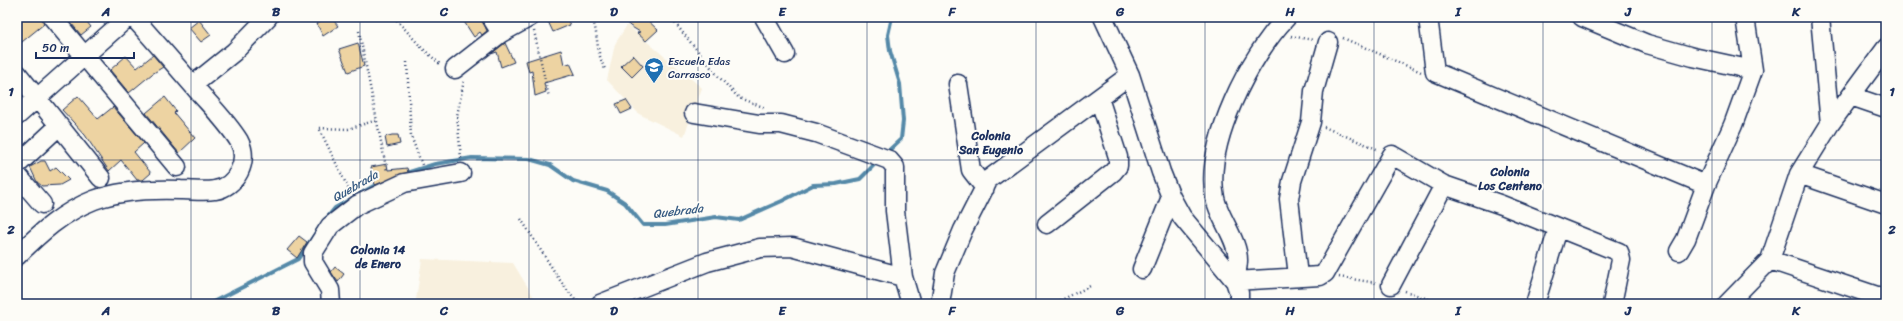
<svg xmlns="http://www.w3.org/2000/svg" width="1903" height="321" viewBox="0 0 1903 321" font-family="Sriracha,sans-serif">
	<style>
		.built { fill: #f8f0de }
		.lines { fill: none; stroke-linecap: round; stroke-linejoin: round }
		.stream { stroke: #5489a8; stroke-width: 4 }
		.building { fill: #edd3a2; stroke: #1b2f5e }
		.minor-casing { stroke: #1b2f5e; stroke-width: 21 }
		.path { stroke: #1b2f5e; stroke-width: 2.5; stroke-dasharray: 1 3; stroke-linecap: butt }
		.minor { stroke: #fdfcf7; stroke-width: 18 }
		.grid { fill: none; stroke: #1b2f5e; stroke-width: 1; stroke-opacity: 0.55 }
		.labels { text-anchor: middle; stroke-width: 4; stroke-linejoin: round; paint-order: stroke }
		.poi-label { font-size: 11px; fill: #1b2f5e; stroke: #fdfcf7; text-anchor: start }
		.neighbourhood-label { font-size: 12px; font-weight: bold; fill: #1b2f5e; stroke: #fdfcf7 }
		.water-label { font-size: 12px; font-style: italic; fill: #385c83; stroke: #fdfcf7 }
		.neatline { fill: none; stroke: #1b2f5e; stroke-width: 1.5 }
		.grid-label { font-size: 13px; text-anchor: middle; font-weight: bold; fill: #1b2f5e }
	</style>
	<rect width="100%" height="100%" fill="#fdfcf7"/>
	<filter id="ink" filterUnits="userSpaceOnUse"><feTurbulence type="fractalNoise" baseFrequency=".025" numOctaves="2"/><feDisplacementMap in="SourceGraphic" scale="8" xChannelSelector="R" yChannelSelector="G"/><feConvolveMatrix kernelMatrix="1 2 1 2 8 2 1 2 1" color-interpolation-filters="sRGB"/></filter>
	<g filter="url(#ink)">
		<path class="built" d="M627 25 702 88 684 136 639 114 607 80 615 44Z
			M422 259 513 263 538 304H414L416 300Z"/>
		<g class="lines">
			<path class="stream" d="M885 154 901 139 903 121 900 84 890 51 888 35 892 17
				M400 175 435 164 472 158 529 159 550 165 573 181 607 191 625 203 643 225H665L716 217 739 220 782 201 813 185 836 184 860 179 877 162
				M326 219 335 208 379 183
				M209 304 298 259 319 228"/>
		</g>
		<path class="building" d="M23 17H42L44 24 17 46V22Z
			M66 17H83L91 27 81 35Z
			M325 17H331L338 26 323 36 317 24Z
			M461 17H481L487 31 482 35 480 32 474 37Z
			M546 17H566L570 25 553 32Z
			M620 17H644L658 30 646 41 637 33 640 32 630 26Z
			M199 20 211 35 201 42 189 28Z
			M358 43 364 66 348 72 339 49Z
			M505 43 514 62 501 67 497 52 491 54Z
			M561 50 564 65 570 63 575 74 544 83 546 92 535 96 532 71 529 72 526 61Z
			M153 55 163 67 152 74 129 93 110 70 126 56 137 68Z
			M633 55 643 66 632 77 621 66Z
			M78 96 98 119 113 107 144 143 134 152 151 173 143 180H137L121 160 109 171 85 135 62 110Z
			M165 97 176 111 174 113 195 138 179 153 146 113Z
			M626 100 632 109 621 114 616 104Z
			M392 135H398L400 144 387 147 385 137Z
			M41 161H45L50 171 56 167 69 180 60 185 42 186 37 182 30 167Z
			M387 164 388 170 407 168 408 172 375 185 371 167Z
			M299 236 307 242 297 258 287 250Z
			M335 267 344 274 338 282 331 272Z"/>
		<g class="lines">
			<g class="minor-casing">
				<path id="minor" d="M52 17 177 167
					M491 17 501 33
					M764 17 785 54
					M1103 17 1130 75 1161 172 1171 197 1182 217 1235 281 1239 293V304
					M1428 17 1435 72 1706 185
					M1582 17 1647 44 1693 57 1753 70
					M1820 17 1830 124
					M455 69 501 33 530 17
					M17 73 101 178
					M958 84 971 170 985 188
					M193 85 234 52 268 17
					M1851 96 1886 108
					M694 113 759 124H781L816 133 889 160 895 167V211L903 277 911 304
					M17 116 128 17
					M17 165 59 126
					M1799 174 1886 204
					M17 175 42 204
					M1047 224 1113 172 1118 166V157L1099 98
					M1679 251 1686 239 1706 185 1733 125 1753 70 1745 17
					M17 256C40 233 63 212 94 200 121 190 154 189 181 190 192 190 204 192 215 190 236 187 250 161 239 141 228 123 211 106 197 90 176 66 155 41 133 17
					M1770 260 1886 299
					M1142 269 1171 197
					M1298 276 1289 199 1292 181 1311 122 1314 91 1328 42
					M1235 281 1320 276 1325 273 1392 155 1444 185 1502 205 1619 252 1621 260 1612 304
					M1235 281C1236 274 1238 267 1238 260 1238 240 1219 218 1215 198 1204 144 1250 55 1287 17
					M1391 285 1444 185
					M331 304 330 290 313 262V253L330 226 357 205 404 183 461 173
					M600 304 707 262 760 248 792 247 903 277
					M940 304 945 273 963 230 989 179 1130 75
					M1535 304 1558 229
					M1727 304 1770 260 1799 174 1830 124 1886 48"/>
			</g>
			<path class="path" d="M394 17 421 47 441 65
				M592 17C599 36 595 50 605 69
				M670 17 718 76 739 98 766 108
				M359 31 387 172
				M534 31 549 97
				M1291 36 1313 40
				M1343 38 1421 72
				M407 62 411 136 422 165
				M1324 127 1379 150
				M461 158 457 116 464 80
				M350 192 319 128 348 129 377 120
				M521 219 561 282 575 300 587 303
				M1339 277 1377 283
				M1405 291 1442 304
				M1053 304 1090 286"/>
			<use href="#minor" class="minor"/>
		</g>
	</g>
	<path class="grid" d="M191 17V304M360 17V304M529 17V304M698 17V304M867 17V304M1036 17V304M1205 17V304M1374 17V304M1543 17V304M1712 17V304M17 160H1886"/>
	<defs>
		<g id="school-pin" transform="scale(1)"><path d="M0 17L-7.5 6A9.5 9.5 0 1 1 7.5 6Z" fill="#1f6fb2" stroke="#fdfcf7"/><path d="M0-5L7-2L0 1L-7-2ZM-4 1L0 2.5L4 1V4Q0 6-4 4Z" fill="#fff"/></g>
	</defs>
	<g fill-rule="evenodd">
		<use href="#school-pin" x="654" y="67"/>
	</g>
	<g class="labels">
		<g class="poi-label">
			<text x="668" y="65">Escuela Edas<tspan x="668" dy="13">Carrasco</tspan></text>
		</g>
		<g class="neighbourhood-label">
			<text x="991" y="140">Colonia<tspan x="991" dy="14">San Eugenio</tspan></text>
			<text x="1510" y="176">Colonia<tspan x="1510" dy="14">Los Centeno</tspan></text>
			<text x="378" y="254">Colonia 14<tspan x="378" dy="14">de Enero</tspan></text>
		</g>
		<g class="water-label">
			<text transform="translate(355 186) rotate(-30)" y="4">Quebrada</text>
			<text transform="translate(678 211) rotate(-7)" y="4">Quebrada</text>
		</g>
	</g>
	<rect width="1903" height="321" fill="none" stroke="#fdfcf7" stroke-width="44"/>
	<path d="M36 52v6h98v-6" fill="none" stroke="#1b2f5e" stroke-width="2"/>
	<text x="42" y="52" font-size="12" fill="#1b2f5e" stroke="#fdfcf7" stroke-width="3" paint-order="stroke">50 m</text>
	<rect x="22" y="22" width="1859" height="277" class="neatline"/>
	<g class="grid-label">
		<text x="106" y="16">A</text>
		<text x="276" y="16">B</text>
		<text x="444" y="16">C</text>
		<text x="614" y="16">D</text>
		<text x="782" y="16">E</text>
		<text x="952" y="16">F</text>
		<text x="1120" y="16">G</text>
		<text x="1290" y="16">H</text>
		<text x="1458" y="16">I</text>
		<text x="1628" y="16">J</text>
		<text x="1796" y="16">K</text>
		<text x="11" y="96">1</text>
		<text x="1892" y="96">1</text>
		<text x="11" y="234">2</text>
		<text x="1892" y="234">2</text>
		<text x="106" y="315">A</text>
		<text x="276" y="315">B</text>
		<text x="444" y="315">C</text>
		<text x="614" y="315">D</text>
		<text x="782" y="315">E</text>
		<text x="952" y="315">F</text>
		<text x="1120" y="315">G</text>
		<text x="1290" y="315">H</text>
		<text x="1458" y="315">I</text>
		<text x="1628" y="315">J</text>
		<text x="1796" y="315">K</text>
	</g>
</svg>
